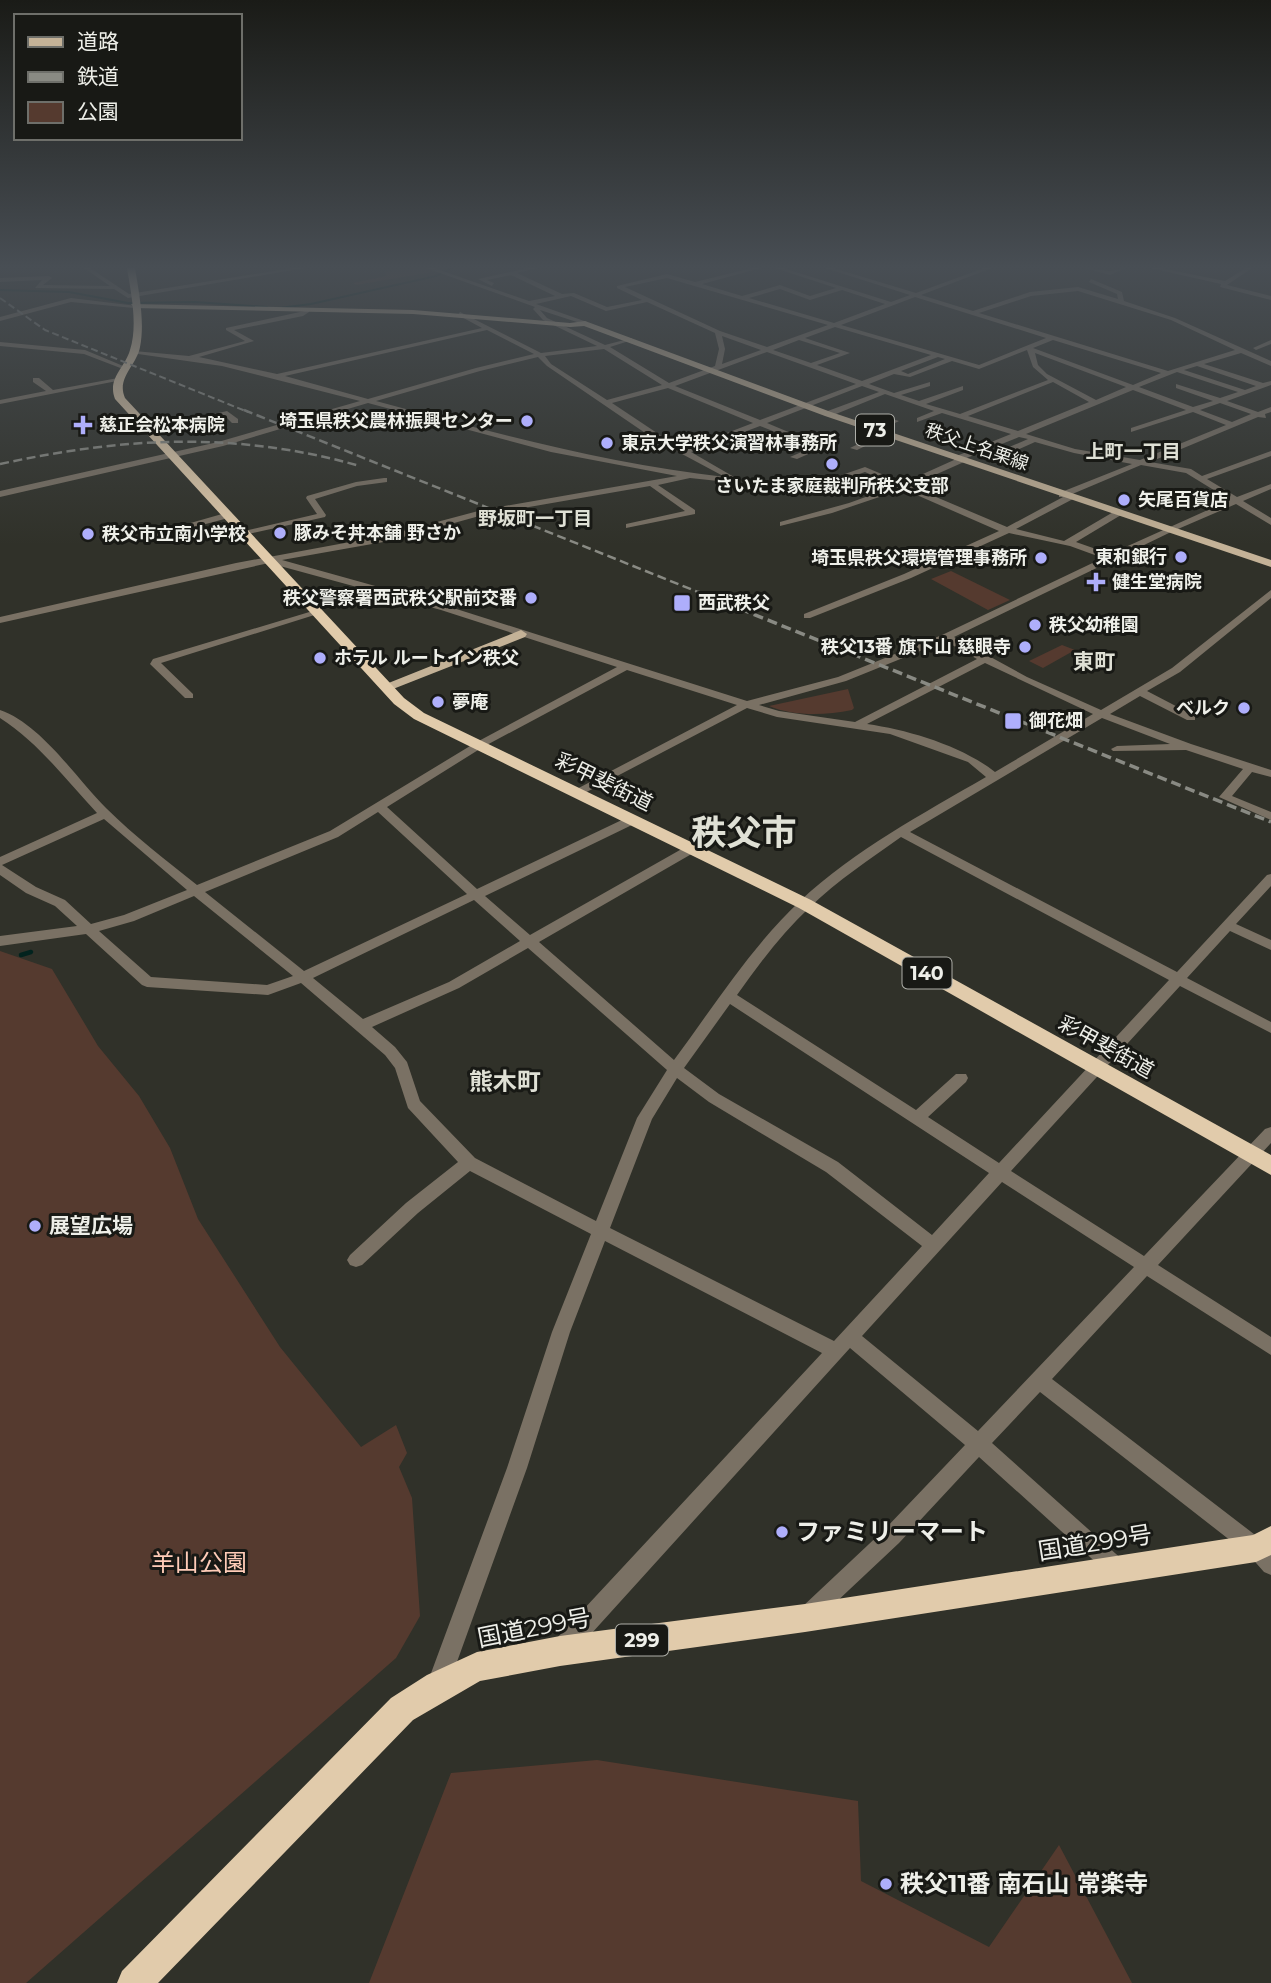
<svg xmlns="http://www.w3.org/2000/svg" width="1271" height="1983" viewBox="0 0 1271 1983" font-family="Montserrat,'Noto Sans JP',sans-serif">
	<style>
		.green { fill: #553a2f }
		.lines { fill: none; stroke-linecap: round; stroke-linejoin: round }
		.stream-far1 { stroke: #02231e; stroke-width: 2 }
		.stream { stroke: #02231e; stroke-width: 4.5 }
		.minor { fill: #7a7164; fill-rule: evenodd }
		.major { fill: #c4b297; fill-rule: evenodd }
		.highway { fill: #e1cbab; fill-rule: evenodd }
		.rail-far2 { stroke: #898a83; stroke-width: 2; stroke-dasharray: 7 3.5; stroke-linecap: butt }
		.rail-far1 { stroke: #898a83; stroke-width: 2.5; stroke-dasharray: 9 4.5; stroke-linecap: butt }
		.rail { stroke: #898a83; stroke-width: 3.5; stroke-dasharray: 10 5; stroke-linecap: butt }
		.poi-dot { fill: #aeaefb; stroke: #181915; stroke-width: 2.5 }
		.labels { text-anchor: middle; stroke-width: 6; stroke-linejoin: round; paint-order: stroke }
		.far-poi-label { font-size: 18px; font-weight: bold; fill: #eeefe9; stroke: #181915; text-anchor: start }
		.far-street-label { font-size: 18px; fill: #eeefe9; stroke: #181915 }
		.shield { fill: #181915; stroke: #aeafa9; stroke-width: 2 }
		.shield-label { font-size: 19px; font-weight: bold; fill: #eeefe9 }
		.far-neighbourhood-label { font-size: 19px; font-weight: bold; fill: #dfe0d5; stroke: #181915 }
		.far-quarter-label { font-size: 21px; font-weight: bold; fill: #dfe0d5; stroke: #181915 }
		.street-label { font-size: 21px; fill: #eeefe9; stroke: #181915 }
		.poi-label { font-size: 21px; font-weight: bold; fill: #eeefe9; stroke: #181915; text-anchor: start }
		.quarter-label { font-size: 24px; font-weight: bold; fill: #dfe0d5; stroke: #181915 }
		.near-poi-label { font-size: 24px; font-weight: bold; fill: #eeefe9; stroke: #181915; text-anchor: start }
		.near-street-label { font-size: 24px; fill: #eeefe9; stroke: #181915 }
		.near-park-label { font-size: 24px; fill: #ffccb8; stroke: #181915 }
		.town-label { font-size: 35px; font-weight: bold; fill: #dfe0d5; stroke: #181915 }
	</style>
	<rect width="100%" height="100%" fill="#303129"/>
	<path class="green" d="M420 268H472C461 272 455 269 445 270 415 275 386 280 356 285L353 283 386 276 385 271Z
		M951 571 1010 600 988 610 931 579Z
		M1062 645 1075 650 1043 668 1029 661Z
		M848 689 854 708 852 710C823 716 793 716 769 706Z
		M0 951 52 969 98 1046 139 1096 170 1148 198 1219 280 1347 361 1447 396 1425 407 1453 399 1467 412 1498 420 1616 396 1658 26 1983H0Z
		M597 1760 858 1801 861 1881 989 1947 1059 1845 1132 1983H369L451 1773Z"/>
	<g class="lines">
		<path class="stream-far1" d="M0 290 69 292 128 303 195 302 267 307
			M279 308 311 304 436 276 452 268"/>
		<path class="stream" d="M21 955 31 952"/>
		<path class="minor" d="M84 268H90L129 294 293 268H305L128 298 114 289 35 288 42 280 0 282V278L49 276 52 278 43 285 110 286Z
			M426 268H434L529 301 555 296 511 275 487 280 494 283 492 286 478 279 528 268H538L517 273 562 294 574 293 607 307 642 300 617 288V286L667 274 695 282 752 268H761L702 284 742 296 780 285 810 296 836 288 775 268H783L891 302 910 295 825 268H833L916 293 984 268H992L921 295 973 311 1030 292 1078 287 1118 299 1117 294 1089 282 1091 279 1122 292 1124 301 1175 318 1271 361V366L1241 353 1204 364 1263 383 1271 381V385L1227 401 1258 412 1271 407V412L1265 414 1266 418 1258 417 1150 462 1191 469 1202 476 1271 451V456L1207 479 1237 497 1271 484V489L1243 501 1271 518V525L1236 504 1171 532 954 637 1027 677 1101 710 1172 668 1271 590V598L1180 672 1147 691 1195 716V720H1187L1140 696 1110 714 1191 744 1271 770V777L1252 772 1232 796 1271 812V820L1219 797 1243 769 1186 750 1113 751 1111 749 1117 746 1170 744 1102 718 910 832 1177 972 1267 875 1271 874V886L1236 924 1271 940V950L1230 931 1187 978 1271 1022V1033L1180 986 1011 1171 1144 1256 1265 1129 1271 1127V1143L1158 1265 1271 1337V1355L1147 1276 1052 1379 1263 1541 1271 1550V1575L1264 1572 1249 1555 1040 1392 992 1443 1125 1562 1128 1569 1125 1576 1118 1579 1111 1576 979 1457 899 1543 816 1621 809 1625 802 1621 798 1614 802 1607 885 1529 965 1445 850 1348 572 1655 564 1658 556 1655 553 1647 556 1639 822 1353 605 1241 570 1332 527 1468 449 1684 446 1692 438 1695 430 1692 427 1684 507 1468 552 1332 591 1234 470 1171 418 1213 362 1265 356 1267 350 1265 347 1260 350 1255 406 1203 458 1162 408 1108 395 1068 385 1055 301 983 268 995 147 987 142 985 86 934 0 946V936L77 926 55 906 26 893 0 875V857L97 813C66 780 39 743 0 718V710C41 724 76 778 106 808 134 836 167 861 197 885L330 831 475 743 617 667 441 610 269 563 0 623V617L236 563 388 535 482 510 677 476 551 452 368 403 223 446 0 497V491L218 442 360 401 222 366 131 353 134 351 189 356 245 341 226 330V328L309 310V312L303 316 234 330 254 341 199 357 277 374 482 328 458 315 460 312 541 353 597 346 543 320 533 309 535 307ZM667 278 828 325 767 347 720 331 625 287ZM780 289 810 300 842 290 885 304 834 323 749 298ZM1078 291 1171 320 1235 350 1168 371 979 313 1031 296ZM571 296 606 311 647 302 715 333 719 349 715 366 669 383 610 347 632 340V338L605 345 547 318 540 310 583 324H587V322L536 304ZM915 297 1046 338 979 365 841 325ZM835 327 931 355 862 381 817 365 850 353 805 338ZM487 330 534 354 476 368 368 399 285 376ZM722 336 761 350 722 364 725 349ZM799 340 840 353 811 363 773 350ZM1053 340 1161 373 1133 385 1033 348ZM604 349 662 385 607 400 551 364 545 356ZM1027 350 1033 367 1048 380 960 414 926 404 963 390V386L919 401 901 395 930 386V382L894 393 869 384 894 374 910 377 952 361 979 369ZM767 352 856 384 760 420 675 386ZM1035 353 1126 387 1096 400 1047 374 1038 365ZM538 357 547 366 654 439 725 477C606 464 491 432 376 401L480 371ZM938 357 945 359 908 374 901 371ZM1197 366 1256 386 1245 390 1184 370ZM1177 372 1238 392 1220 398 1176 384V388L1213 401 1193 407 1139 387ZM1053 382 1089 402 1018 431 968 416ZM862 386 879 392 825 412V416H831L885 394 934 411 917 418V422L942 413 1011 434 954 457V460L903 483 865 467 839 476V480H842L865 472 896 486 849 503 780 522V526L832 513 903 489 999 531 904 574 804 614V618H810L911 578 1009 533 1070 546 1103 558 942 635 838 677 747 701 447 606 282 560 389 541 483 515 650 486 685 511 626 524V528L695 514V510L658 485 690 478 737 483 741 481 691 452 760 426 813 447 790 457 797 459 824 447 767 423ZM668 388 753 423 685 449 660 435 612 403ZM1133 390 1186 410 1131 428V432L1193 412 1226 425 1140 460 1075 449 1026 434ZM1220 403 1251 414 1232 422 1200 410ZM1019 437 1028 439 1000 451V455H1006L1035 442 1074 453 1132 464 1059 493V497H1063L1007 527 910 486 964 462V459ZM1141 465 1186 473 1230 500 1110 554 1076 542 1121 515V511H1115L1064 541 1016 529 1073 499 1074 497 1070 495ZM945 641 977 659 855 722 779 711 759 705 846 681ZM985 663 1093 714 995 772C962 746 909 730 867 724ZM627 670 737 705 571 792V796H579L747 708 777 717 890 734 968 762 986 777C922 814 855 850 800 901 751 947 714 1006 674 1060L539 942 695 852 697 849 695 846H687L530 935 485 896 634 824 636 821 634 818H626L477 889 387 807 483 747ZM378 812 467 894 304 971 205 892 338 837ZM104 819 187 890 124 915 91 924 65 900 36 887 2 865ZM901 837 1169 980 999 1163 928 1117 966 1082 968 1078 966 1074H956L916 1110 737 995C759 964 782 933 810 907 838 880 870 859 901 837ZM194 896 293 976 267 985 151 977 99 931 134 921ZM474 900 520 941 449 982 363 1019 313 978ZM528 948 667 1070 637 1118 596 1221 475 1158 420 1101 407 1062 395 1047 372 1027 459 988ZM730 1004 989 1173 932 1235 838 1162 719 1094 684 1068ZM677 1078 709 1102 826 1172 922 1246 834 1341 610 1228 652 1119ZM1002 1182 1134 1267 978 1431 862 1336Z
			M1085 268 1110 271 1126 268 1110 275Z
			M1150 268H1160L1225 281 1246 268H1252L1227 285 1271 296V300L1220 287 1221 284Z
			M71 298 137 306 134 308 71 302 0 321V317Z
			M1271 340V344L1256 350 1253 348Z
			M0 342 85 350 128 368 123 369 84 354 0 346Z
			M33 378H39L53 390 118 378 122 380 0 404V400L46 391 33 382Z
			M227 411 238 419V423H232L225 416 149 432 145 430Z
			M892 419 899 421 877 432 870 430Z
			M883 432 890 434 857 450 850 448Z
			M384 478H387V482L357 486 315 499 326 515 325 517 244 535 240 532 317 514 306 498 307 496 356 482Z
			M229 512 232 513V517L142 541 138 538Z
			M316 610 324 612 161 663 193 694V698H185L150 664 153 659Z"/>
		<path class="major" d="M131 304 413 310 570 323 585 321 831 412 1271 560V567L825 416 584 326 570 327 413 314 134 308Z
			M521 630 527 634 525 637 393 689H383L381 686Z"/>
		<path class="highway" d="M127 268H135C139 293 145 322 140 347 137 365 116 378 125 398L404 698 424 713 811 900 1271 1155V1175L799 908 414 719 394 704 115 399C107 378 125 368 130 350 138 325 131 293 127 268Z
			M1271 1526V1555L1256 1562 805 1632 560 1666 480 1681 413 1720 158 1983H117L122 1971 391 1698 427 1675 477 1652 560 1636 805 1604 1219 1540 1253 1535Z"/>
		<path class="rail-far2" d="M0 298 45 330 248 412"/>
		<path class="rail-far1" d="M244 410 703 594
			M0 464C125 437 236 431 360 466"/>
		<path class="rail" d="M698 592 1271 822"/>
	</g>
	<linearGradient id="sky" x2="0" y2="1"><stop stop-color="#1a1b17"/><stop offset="0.49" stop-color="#484e54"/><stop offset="1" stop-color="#484e54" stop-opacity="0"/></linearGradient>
	<rect width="1271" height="545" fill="url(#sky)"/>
	<g class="poi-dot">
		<circle cx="527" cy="421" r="7"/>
		<path d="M79.5 414.5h7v7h7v7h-7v7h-7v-7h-7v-7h7z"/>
		<circle cx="607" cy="443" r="7"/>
		<circle cx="832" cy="464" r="7"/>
		<circle cx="1124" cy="500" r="7"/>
		<circle cx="280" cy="533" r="7"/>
		<circle cx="88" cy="534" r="7"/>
		<circle cx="1181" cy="557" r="7"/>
		<circle cx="1041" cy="558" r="7"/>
		<path d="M1092.5 571.5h7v7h7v7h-7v7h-7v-7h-7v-7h7z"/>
		<circle cx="531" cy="598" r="7"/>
		<rect x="673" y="594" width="18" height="18" rx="3.5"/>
		<circle cx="1035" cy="625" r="7"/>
		<circle cx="1025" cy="647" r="7"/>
		<circle cx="320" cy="658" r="7"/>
		<circle cx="438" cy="702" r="7"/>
		<circle cx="1244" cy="708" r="7"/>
		<rect x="1004" y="712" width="18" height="18" rx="3.5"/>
		<circle cx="35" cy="1226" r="7"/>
		<circle cx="782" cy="1532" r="7"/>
		<circle cx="886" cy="1884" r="7"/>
	</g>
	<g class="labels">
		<g class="far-poi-label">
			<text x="513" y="427" text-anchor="end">埼玉県秩父農林振興センター</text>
			<text x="99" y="431">慈正会松本病院</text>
			<text x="621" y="449">東京大学秩父演習林事務所</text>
			<text x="832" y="492" text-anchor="middle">さいたま家庭裁判所秩父支部</text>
			<text x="1138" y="506">矢尾百貨店</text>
			<text x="294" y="539">豚みそ丼本舗 野さか</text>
			<text x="102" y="540">秩父市立南小学校</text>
			<text x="1167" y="563" text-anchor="end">東和銀行</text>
			<text x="1027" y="564" text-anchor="end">埼玉県秩父環境管理事務所</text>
			<text x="1112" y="588">健生堂病院</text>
			<text x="517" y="604" text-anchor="end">秩父警察署西武秩父駅前交番</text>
			<text x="698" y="609">西武秩父</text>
			<text x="1049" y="631">秩父幼稚園</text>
			<text x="1011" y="653" text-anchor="end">秩父13番 旗下山 慈眼寺</text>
			<text x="334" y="664">ホテル ルートイン秩父</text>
			<text x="452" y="708">夢庵</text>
			<text x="1230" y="714" text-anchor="end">ベルク</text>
			<text x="1029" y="727">御花畑</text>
		</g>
		<g class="far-street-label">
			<text transform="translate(977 447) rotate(19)" y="6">秩父上名栗線</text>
		</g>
		<g class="shield">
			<rect x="856" y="414.5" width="38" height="31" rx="5"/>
			<rect x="902.5" y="957.5" width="49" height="31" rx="5"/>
			<rect x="616" y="1624.5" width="52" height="31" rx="5"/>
		</g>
		<g class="shield-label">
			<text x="875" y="437">73</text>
			<text x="927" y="980">140</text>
			<text x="642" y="1647">299</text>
		</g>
		<g class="far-neighbourhood-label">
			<text x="1133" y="458">上町一丁目</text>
			<text x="535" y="525">野坂町一丁目</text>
		</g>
		<g class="far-quarter-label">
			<text x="1094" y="669">東町</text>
		</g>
		<g class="street-label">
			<text transform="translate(604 782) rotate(26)" y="7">彩甲斐街道</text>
			<text transform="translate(1106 1047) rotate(29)" y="7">彩甲斐街道</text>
		</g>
		<g class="poi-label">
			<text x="49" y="1233">展望広場</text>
		</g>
		<g class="quarter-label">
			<text x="505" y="1090">熊木町</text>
		</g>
		<g class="near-poi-label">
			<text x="796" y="1540">ファミリーマート</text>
			<text x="900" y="1892">秩父11番 南石山 常楽寺</text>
		</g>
		<g class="near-street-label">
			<text transform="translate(1095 1543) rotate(-9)" y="8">国道299号</text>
			<text transform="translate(534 1628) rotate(-11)" y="8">国道299号</text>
		</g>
		<g class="near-park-label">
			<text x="199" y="1571">羊山公園</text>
		</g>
		<g class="town-label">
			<text x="744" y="845">秩父市</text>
		</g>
	</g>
	<rect x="14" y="14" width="228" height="126" fill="#181915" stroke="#6e6f6a" stroke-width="2"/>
	<rect x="28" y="37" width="35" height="10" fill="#c4b297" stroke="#6e6f6a" stroke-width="2"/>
	<text x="77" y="49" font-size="21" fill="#eeefe9">道路</text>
	<rect x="28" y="72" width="35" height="10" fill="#898a83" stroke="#6e6f6a" stroke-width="2"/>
	<text x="77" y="84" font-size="21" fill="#eeefe9">鉄道</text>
	<rect x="28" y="102" width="35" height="21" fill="#553a2f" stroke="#6e6f6a" stroke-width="2"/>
	<text x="77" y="119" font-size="21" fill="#eeefe9">公園</text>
</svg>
